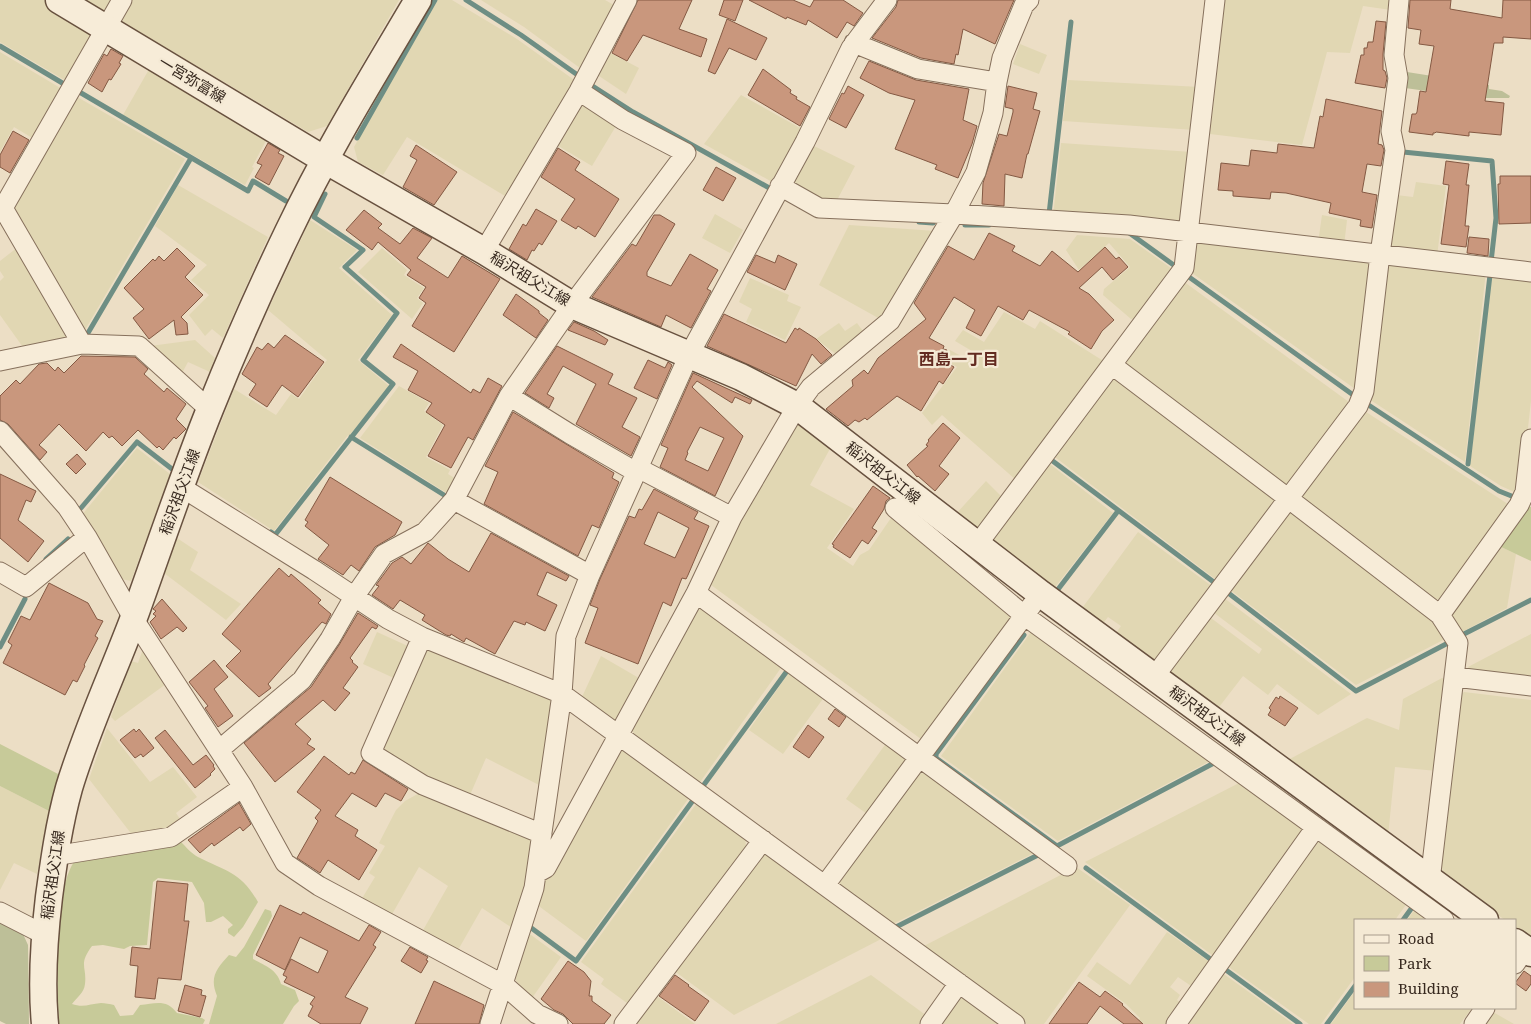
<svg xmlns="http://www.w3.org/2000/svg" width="1531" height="1024" viewBox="0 0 1531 1024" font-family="'Noto Serif','Noto Sans JP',serif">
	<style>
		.farmland { fill: #e1d7b3 }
		.green { fill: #c7ca99 }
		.cemetery { fill: #bdbf98 }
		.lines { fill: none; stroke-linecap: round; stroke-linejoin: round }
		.stream { stroke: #6e8e84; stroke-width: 5 }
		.building { fill: #c9977d; stroke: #845943; fill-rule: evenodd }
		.street-casing { stroke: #86705c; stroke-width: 21 }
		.secondary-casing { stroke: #68513f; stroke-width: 29 }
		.street { stroke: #f7ecd8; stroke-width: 19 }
		.secondary { stroke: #f7ecd8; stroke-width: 26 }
		.labels { text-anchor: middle; stroke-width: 4.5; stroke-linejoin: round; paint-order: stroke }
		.street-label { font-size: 15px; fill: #37291f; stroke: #f4e9d4 }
		.neighbourhood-label { font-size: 16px; font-weight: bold; fill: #622a20; stroke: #f4e9d4 }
	</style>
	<rect width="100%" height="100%" fill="#ecdec5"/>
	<path class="farmland" d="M0 0H44L88 26 91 39 68 82 0 42Z
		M86 0H116L105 11Z
		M132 0H399L327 126 308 132 123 22 122 17Z
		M438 0H452L517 39 577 82 517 182 514 181 505 196 407 137 383 175 358 162 354 147Z
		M481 0H605L614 5 580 68 524 27Z
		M1225 0H1393L1391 10 1363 6 1350 53 1327 52 1302 145 1210 134Z
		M1020 44 1047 55 1039 74 1013 64Z
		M605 50 639 68 626 94 593 72Z
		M0 52 62 89 34 139 14 127 0 152Z
		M152 64 270 133 252 167 254 168 245 185 123 115Z
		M1068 80 1200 87 1195 130 1063 121Z
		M72 94 185 159 85 330 16 213 12 200Z
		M741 95 802 129 774 183 704 144Z
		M588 105 616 126 592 166 555 144 577 107Z
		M1061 143 1192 152 1184 223 1053 216Z
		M810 144 855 166 835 204 820 203 790 186Z
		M1416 182 1446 186 1437 256 1393 250 1389 245 1396 195 1413 197Z
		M178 185 268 237 223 338 212 329 205 336 189 315 209 295 191 280 207 265 155 226Z
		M715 214 743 230 730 253 702 238Z
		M1322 215 1347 220 1344 246 1318 243Z
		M310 220 357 250 339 268 392 315 358 360 389 386 349 436 348 435 274 531 198 482 234 389 276 415 291 394 299 399 327 360 268 310Z
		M849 225 936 231 880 319 819 285Z
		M1077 235 1130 239 1175 271 1138 318 1131 319 1103 295 1104 289 1130 267 1109 243 1079 270 1066 250Z
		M1196 238 1373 262 1358 391 1192 273Z
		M18 247 69 334 66 341 25 350 0 315V281L4 277 0 271V261Z
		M382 248 407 270 404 275 424 288 417 298 423 303 412 319 358 272Z
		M1384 264 1486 271 1465 462 1369 399Z
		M1492 272 1531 276V401L1521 490 1519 494 1501 486 1470 466Z
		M750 278 789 295 787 301 801 307 785 340 746 322 752 309 739 302Z
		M1183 281 1353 405 1293 486 1282 488 1127 369 1126 356Z
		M1004 312 1035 329 1040 321 1105 362 1016 480 942 415 932 425 922 413 957 367 944 360 950 350 972 362 977 354 955 341 963 330 984 342Z
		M839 323 845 331 857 323 865 334 836 354 816 339Z
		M195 340 215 358 210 372 188 362 181 375 150 346Z
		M1121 378 1275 498V508L1218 581 1051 454 1108 381Z
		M399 386 429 403 424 411 443 425 426 457 450 470 448 474 461 482 456 491 445 492 360 438Z
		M1363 410 1511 506 1443 600 1427 598 1303 503 1302 492Z
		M801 423 831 447 810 485 854 509 827 548 853 566 860 555 869 550 893 515 1011 612 1012 619 925 742 707 582 791 424Z
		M137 448 170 474 131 581 121 579 81 516Z
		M1046 461 1113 513 1052 591 993 546V533Z
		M986 481 1003 498 981 527 971 528 955 515Z
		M1296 511 1430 614 1447 638 1356 685 1229 589 1287 512Z
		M1138 532 1213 587 1159 658 1149 661 1114 636 1121 626 1108 617 1101 626 1080 611Z
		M177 538 198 552 190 570 241 604 226 620 164 573Z
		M1497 545 1516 554 1507 608 1460 633 1453 623 1451 610Z
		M1224 598 1351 694 1318 715 1277 684 1268 695 1243 676 1216 711 1170 676V665L1207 615 1259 654 1262 649 1213 612Z
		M705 607 783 665 698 785 637 740 631 728 692 612Z
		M1034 628 1212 760 1058 841 941 756Z
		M377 632 410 647 396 679 363 664Z
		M1531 634V678L1470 671 1468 667Z
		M433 647 548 694 554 705 543 787 486 758 470 795 411 771 387 755 383 744 424 650Z
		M143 649 166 684 115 721 111 717 131 661 138 663Z
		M601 656 644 681 623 721 612 724 581 699Z
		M790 671 825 696 783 754 749 730Z
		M1442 678 1448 680 1437 771 1395 767 1388 836 1286 761 1367 718 1399 730 1403 699Z
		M1464 692 1531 700V939L1515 927V920H1505L1446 878 1441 866 1459 696Z
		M107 728 150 782 173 767 197 797 176 813 182 822 171 830 133 836 89 779Z
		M887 742 906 755V768L870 816 846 799Z
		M629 747 691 795 586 941 536 904 539 891 618 749Z
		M926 773 1036 852 891 925 840 888V878L916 774Z
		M1241 782 1301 826 1302 837 1215 957 1085 862Z
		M0 786 49 811 37 874 14 863 0 890Z
		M423 791 530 837 534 845 530 877 514 929 482 908 458 950 422 932 448 886 419 867 391 916 361 900 375 877 369 873 385 846 379 843 396 810 405 801Z
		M699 800 745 834 746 847 631 1006 601 984 604 979 581 962Z
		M1315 842H1326L1408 902 1395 920H1355V977L1321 1024H1309L1226 965Z
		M768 851 885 937 734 1015 673 970 757 854Z
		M1076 867 1130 905 1044 1024H1027L922 947Z
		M1416 908 1433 920H1407Z
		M527 932 561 957 532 998 516 981 514 973Z
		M1167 932 1211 963 1194 988 1178 977 1170 987 1180 995 1177 1000 1182 1004 1167 1024H1136L1140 1018 1126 1004 1087 976 1097 962 1130 985Z
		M1221 972 1293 1024H1184Z
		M871 975 927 1016 921 1024H776Z
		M1355 991V1008H1472L1460 1024H1331Z
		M654 994 695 1024H637L634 1022Z
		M958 998H969L1004 1024H939Z
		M1493 1012 1514 1024H1484Z"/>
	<path class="green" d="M1524 505 1531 507V561L1497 545Z
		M0 744 60 775 49 811 0 786Z
		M180 841C186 847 192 854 198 857 227 872 240 871 258 902L243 927 234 937 228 933V929L233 925 223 916 211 922H206L204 903 192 882 158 878 153 882 147 945 130 946 124 949 103 945 92 946C78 965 87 966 85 984 84 993 77 997 72 1004 83 1008 90 1004 101 1003 105 1003 110 1004 114 1005L120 1016 133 1015 140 1005C156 1003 167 999 177 1013L202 1018 205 1020 203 1024H59C57 988 54 890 74 862Z
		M265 909 271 911 272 916 253 955V959C265 966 277 969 281 984L295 990 299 1001 294 1006 283 1024H209L217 996C209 977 217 968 229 955L236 957 244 947Z"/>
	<path class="cemetery" d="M1407 72 1489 85V89L1502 91 1510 96 1509 98H1477L1405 88Z
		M0 923 23 934 28 945 29 1024H6L0 1021Z"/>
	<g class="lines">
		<path class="stream" d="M466 0 521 35 579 76
			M0 46 64 84
			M591 85 633 112 771 189
			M76 90 248 191 253 181 286 201
			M357 138 435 0
			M1403 152 1492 161 1496 218 1491 262
			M1049 214 1071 22
			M919 222 933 223
			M965 225H989
			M1128 232 1175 266
			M1189 277 1356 397
			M88 333 191 158
			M1367 404 1499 491 1514 497
			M351 437 444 495
			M1050 459 1215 583
			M1468 464 1490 275
			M81 508 137 442 172 469
			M271 532 275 535 393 384 363 360 397 313 345 267 363 250 314 217 325 194
			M46 559 68 539
			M1056 592 1118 511
			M1227 592 1356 691 1448 643
			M1464 634 1531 600
			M1024 635 936 754V758L1057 846 1214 763
			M0 647 25 599
			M703 786 787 671
			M1086 868 1213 961
			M1403 920 1411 909
			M530 927 576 961 694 799
			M896 927 1038 855
			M1226 970 1300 1024
			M1327 1024 1355 986"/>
	</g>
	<path class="building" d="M638 0H692L679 29 707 39 701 57 643 35 627 61 612 53Z
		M724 0H743L735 21 719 15Z
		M749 0H793L810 7 814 0H843L863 13 854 26 847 22 837 38 808 20 806 25 787 17 786 19Z
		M898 0H1014L995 44 963 29 958 55 956 54 954 64 921 58 872 38 896 7Z
		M1410 0H1451L1450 9 1502 18 1503 0H1531V39L1503 37V43H1494L1485 101 1504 103 1501 135 1469 132V136L1436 132 1435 133H1433V135L1409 132 1412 114H1416L1417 112 1420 91 1426 92 1434 46 1419 44 1421 30 1408 28Z
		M727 19 767 38 756 60 729 48 715 74 708 71Z
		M1376 21 1386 22 1383 54V70L1385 71 1387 78 1385 88 1355 83 1361 55H1364V48H1367L1368 42H1373Z
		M111 49 123 56 119 63 121 64 111 80 109 79 102 92 88 83 104 54 107 56Z
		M869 61 916 80 969 89 963 120 977 126 972 144 958 178 935 169 937 165 895 149 915 100 889 93 860 78Z
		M763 69 791 90 790 93 797 97 796 99 810 107 800 126 748 95Z
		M848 86 864 95 846 128 829 119 842 93 844 94Z
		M1008 86 1037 93 1033 109 1040 111 1028 154H1027L1022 178 1005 174 1004 206 982 204 983 183 999 134 1007 136 1013 112V109L1005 107Z
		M1326 99 1382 111 1378 144 1382 145 1384 150 1381 166 1367 164 1362 192 1377 195 1372 228 1360 226 1361 220 1329 213 1331 203 1286 193 1271 192 1270 199 1233 196V191L1218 190 1221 163 1249 166 1251 150 1277 153 1278 144 1314 148 1320 116 1323 117Z
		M13 131 29 140 10 173 0 167V155Z
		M268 143 280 150 278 153 284 156 269 185 255 177 262 165 257 163Z
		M416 145 457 172 434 205 403 187 417 160 410 156Z
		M558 148 580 162 575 170 619 199 595 237 578 226 576 229 561 220 575 199 541 177Z
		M1446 161 1469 164 1466 185H1469L1465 226H1469L1466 247 1441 244 1449 185 1443 184Z
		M716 167 736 178 723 201 703 190Z
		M1500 176H1531V223L1499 224 1498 184H1500Z
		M536 209 557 221 542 245 539 243 534 251 532 250 527 260 509 249 523 224 526 226Z
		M364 210 382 224 378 228 400 244 413 228 432 238 417 258 448 278 462 256 500 279 454 352 412 326 426 303 419 298 426 287 407 275 411 270 378 242 372 250 346 230Z
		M654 215H660L675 224 647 272V276L671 286 690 254 718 270 707 289 711 291 691 328 666 315 661 327 592 297 632 244 636 246Z
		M989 233 1015 246 1012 251 1040 266 1052 251 1078 272 1105 247 1116 259 1119 257 1128 267 1113 280 1102 267 1079 288 1089 294 1114 320 1102 331 1091 349 1068 334 1070 332 1029 310 1023 320 998 306 981 336 966 328 975 310 954 297 929 338 944 346 943 349 947 350 942 360 954 367 943 384 939 381 921 411 897 396 867 420 865 418 859 422 855 420 848 426 826 409 853 386 852 380 864 370 868 374 878 358 926 319 914 303 948 246 974 260Z
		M1469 237 1489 239 1488 256 1467 253Z
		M177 248 195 266 185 277 203 295 181 317 187 323 188 334 176 335 174 320 149 339 133 318 144 309 124 288 153 259 155 261 159 256 164 261Z
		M756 255 775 263 778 255 797 264 785 290 747 272Z
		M516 294 539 311V313L548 320 536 338 503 315Z
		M724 314 786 343 795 328 798 330 799 328 816 339 832 355 821 364 812 354 796 386 707 346Z
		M574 322 594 331 608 340 605 345 568 330Z
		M285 335 324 362 298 397 282 385 267 407 249 395 256 384 242 374 257 347 262 350 268 343 274 348Z
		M401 344 471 393 473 389 480 393 488 378 502 386 473 440 468 437 451 468 428 456 445 425 426 412 432 403 408 390 418 371 393 357Z
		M557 346 613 374 608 384 637 398 622 427 640 437 631 456 576 424 596 384 563 366 547 394 554 398 549 408 525 393Z
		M81 356 135 357 148 369 144 374 164 392 167 388 186 404 176 419 186 429 176 439 174 437 163 450 159 446 157 448 138 430 122 446 112 436 109 438 103 432 86 451 59 424 39 445 47 452 40 460 8 424 0 420V396L16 380 20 384 39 364 47 363 55 371 58 367 64 373Z
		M648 360 665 368 668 362 672 365 657 399 634 388Z
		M693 373 752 400 750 404 735 397 732 403 697 381 692 387 743 436 715 496 660 467 668 448 661 445ZM700 427 724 438 708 471 685 460 688 453 687 452Z
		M513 412 614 473 612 478 619 482 599 528 592 525 578 556 484 504 498 472 485 466Z
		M943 423 960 438 939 466 949 474 935 491 918 476 917 477 907 465 928 446 926 445 929 441 928 440Z
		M77 454 86 464 76 474 66 464Z
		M0 474 36 491 31 502 26 500 18 520 44 541 28 562 0 538Z
		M330 477 402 522 395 535 375 547 359 571 351 565 343 575 318 559 329 545 305 526 308 522 305 520Z
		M873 486 890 498 886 501 884 509 872 528 877 531 868 544 862 540 850 558 833 547 834 545 832 544Z
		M654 489 698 512 694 519 709 526 688 575 686 579 682 578 671 606 663 602 638 664 585 643 598 608 590 605 600 579 629 516 635 518 639 509 642 510ZM658 512 689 528 675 558 644 544Z
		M491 533 569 576 566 581 547 572 537 595 557 605 545 631 526 622 525 625 514 621 495 654 466 638 464 642 451 634 450 636 446 635 422 620 425 615 400 600 393 609 372 595 379 586 376 585 392 563 402 557 411 564 428 543 448 559 469 572Z
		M279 568 289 577 291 574 321 600 318 603 331 614 326 624 322 622 268 684 271 688 259 697 226 666 241 651 222 634Z
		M49 583 88 603 97 619 103 621 95 636 98 638 84 665 85 666 77 682 73 680 65 695 3 663 12 645 8 642 21 616 30 620Z
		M162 599 187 628 183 632 177 627 161 639 150 622 156 616 153 614 156 611 153 609Z
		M358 613 378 626 376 629 372 627 350 658 353 661 352 662 358 667 343 688 350 693 335 711 323 700 295 724 311 739 307 744 315 749 275 782 244 743 311 687 339 645Z
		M214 660 228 677 214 689 233 716 218 727 205 708 208 706 189 682Z
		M1280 696 1298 708 1285 726 1268 715 1271 710 1269 708 1276 697 1279 699Z
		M835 709 846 717 839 727 828 719Z
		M808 725 824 737 809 758 793 747Z
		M134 729 136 732 139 729 154 748 143 757 141 754 135 758 120 740Z
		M165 730 193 765 206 755 214 765 213 766 215 769 210 774 211 775 195 788 155 738Z
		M324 756 349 775 351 772 355 774 363 760 408 789 401 801 385 793 376 807 352 793 335 816 358 830 355 836 377 850 359 880 328 860 320 873 297 858 318 821 315 818 321 810 297 792Z
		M239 803 251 824 243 831 240 827 214 846 212 843 200 853 188 840Z
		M157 881 188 884 184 921H189L181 980 158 978 155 999 135 997 138 966 130 965 132 947 150 949Z
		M280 905 301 915 303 912 359 941 369 925 381 932 373 945 376 947 345 997 368 1008 360 1024H321L308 1016 313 1006 310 1004 315 997 284 982 287 977 283 975 291 959 318 973 328 951 300 937 285 970 256 955Z
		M410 947 428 957 426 960 428 961 421 973 401 961Z
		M568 961 584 972 591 981 589 996H592V1001L611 1015 604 1024H573L563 1014 554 1010 541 999Z
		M1524 971 1531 976V984L1526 991 1515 983Z
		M675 975 689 985 688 986 709 1001 695 1021 659 996Z
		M434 981 484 1005 479 1024H415Z
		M1079 982 1100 997 1105 991 1123 1004 1122 1005 1143 1024H1124L1100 1006 1087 1024H1049Z
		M185 985 202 990 201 995 206 996 200 1017 178 1011Z"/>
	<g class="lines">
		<g class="street-casing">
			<path id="street" d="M854 43 918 69 997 82
				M780 186 819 208 954 214 1129 225 1531 272
				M484 251 579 91 627 0
				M82 344 3 208 122 0
				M0 361 82 344 139 346 210 410
				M1112 365 1289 499 1440 615 1458 643 1430 881
				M509 396 570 434 636 472
				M0 431 67 507 87 537 133 618 243 787 285 863 319 886 504 985 537 1014 558 1024
				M638 468 732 517
				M181 487 314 570 388 619 422 637 562 694 1015 1024
				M454 500 509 396 572 305 686 153 623 120 579 91
				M895 508 1025 616 1444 920
				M977 545 1184 268 1215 0
				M0 572 26 587 87 537
				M696 593 1067 866
				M1440 615 1519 505 1525 492 1531 439
				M422 637 371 753 423 785 542 834
				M1154 677 1358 406 1364 391 1380 254 1395 150 1391 131 1398 78 1394 55 1399 0
				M1455 677 1531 686
				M219 750 302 680 330 639 354 597 384 554 425 532 454 500 590 575
				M54 856 171 837 243 787
				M537 873 546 868 696 593 732 517 797 406 811 387 890 321 954 214 976 172 993 113 997 82 1002 58 1024 5 1029 0
				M825 885 1032 605
				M0 912 45 935
				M1515 964 1525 949
				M490 1024 534 888 562 694 566 636 590 575 689 355 805 142 851 48 887 0
				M624 1024 763 840
				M930 1024 959 983
				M1176 1024 1316 827
				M1474 1024 1485 1008"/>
		</g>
		<g class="secondary-casing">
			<path id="secondary" d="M59 0 325 160 484 251 572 305 741 377 797 406 1041 594 1485 920
				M1515 942 1531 953
				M45 1024C41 982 44 939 49 897 54 860 59 824 69 788 87 728 114 671 136 612 160 545 183 476 210 409 234 349 260 290 288 232 326 152 373 76 418 0"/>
		</g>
		<use href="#street" class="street"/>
		<use href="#secondary" class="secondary"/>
	</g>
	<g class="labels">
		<g class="street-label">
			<text transform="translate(192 80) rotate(31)" y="5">一宮弥富線</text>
			<text transform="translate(530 279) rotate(31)" y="5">稲沢祖父江線</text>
			<text transform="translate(883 473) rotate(38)" y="5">稲沢祖父江線</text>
			<text transform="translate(180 492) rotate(-70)" y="5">稲沢祖父江線</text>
			<text transform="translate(1207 716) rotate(36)" y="5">稲沢祖父江線</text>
			<text transform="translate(53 875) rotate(-82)" y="5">稲沢祖父江線</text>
		</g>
		<g class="neighbourhood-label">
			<text x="959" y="365">西島一丁目</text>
		</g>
	</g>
	<rect x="1354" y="919" width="162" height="90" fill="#f4e9d4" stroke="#a89c8c"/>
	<rect x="1364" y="935" width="25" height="8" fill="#f7ecd8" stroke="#a89c8c"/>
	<text x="1398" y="944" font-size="15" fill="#37291f">Road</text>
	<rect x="1364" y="956" width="25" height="15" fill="#c7ca99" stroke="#a89c8c"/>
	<text x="1398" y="969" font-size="15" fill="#37291f">Park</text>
	<rect x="1364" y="982" width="25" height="15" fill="#c9977d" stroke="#a89c8c"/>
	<text x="1398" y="994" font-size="15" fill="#37291f">Building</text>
</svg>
